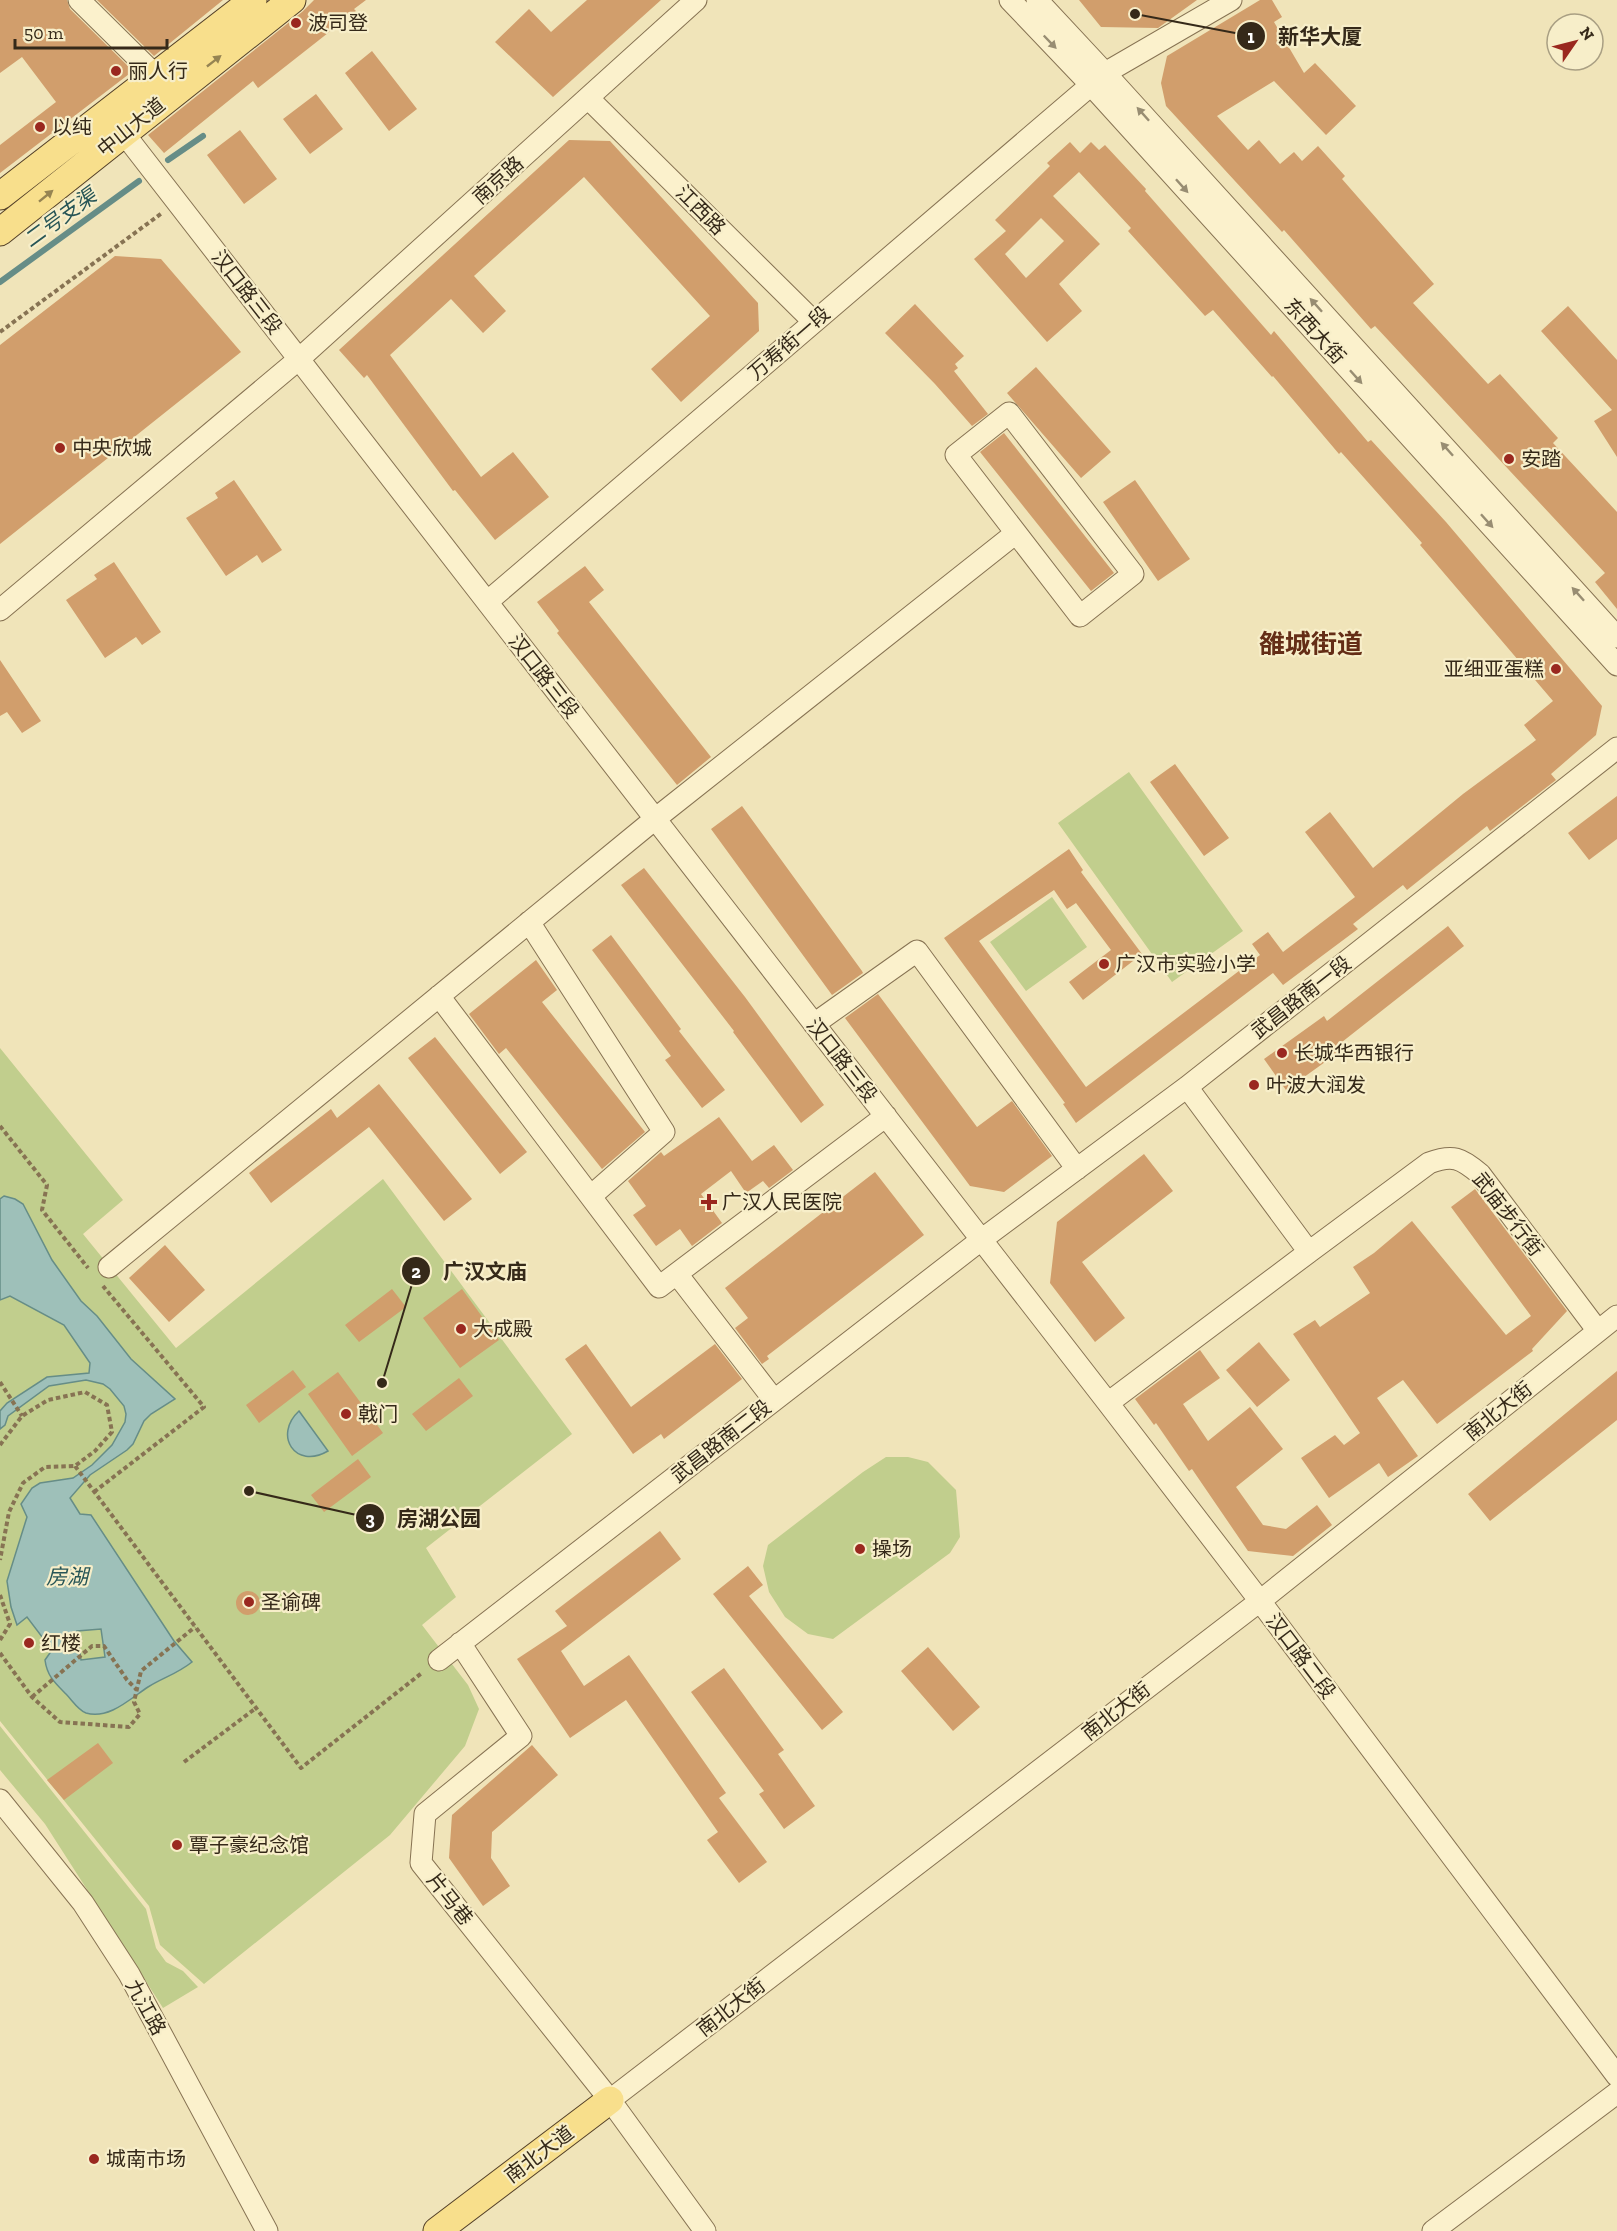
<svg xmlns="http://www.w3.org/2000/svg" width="1617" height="2231" viewBox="0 0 1617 2231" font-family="'Zilla Slab','Noto Sans SC',serif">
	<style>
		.green { fill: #c1ce8d }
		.water { fill: #9ec0b9; stroke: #668d87; stroke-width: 1.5; fill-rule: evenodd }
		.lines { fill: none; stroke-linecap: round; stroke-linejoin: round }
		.stream { stroke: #668d87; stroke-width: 6 }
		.building { fill: #d19e6c; fill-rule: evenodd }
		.minor-casing { stroke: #877353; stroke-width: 23 }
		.major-casing { stroke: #544028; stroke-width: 29 }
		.path { stroke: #877353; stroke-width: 4; stroke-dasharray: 4.5 3; stroke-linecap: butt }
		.minor { stroke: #fbf1cc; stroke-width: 21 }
		.major { stroke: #f8df8c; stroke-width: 27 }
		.oneway { fill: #988d72 }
		.oneway2 { fill: #968452 }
		.poi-dot { fill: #9a281f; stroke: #f7eec9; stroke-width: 2 }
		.labels { text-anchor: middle; stroke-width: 4.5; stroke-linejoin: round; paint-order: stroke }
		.poi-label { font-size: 20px; fill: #352919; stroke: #f7eec9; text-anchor: start }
		.street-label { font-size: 20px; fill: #352919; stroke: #f7eec9 }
		.water-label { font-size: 21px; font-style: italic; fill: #275556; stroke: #f7eec9 }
		.district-label { font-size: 26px; font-weight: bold; fill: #642d16; stroke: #f7eec9 }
		.leader { fill: none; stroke: #352919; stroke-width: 2 }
		.callout-dot { fill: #352919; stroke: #f7eec9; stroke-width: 2 }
		.mark-label { font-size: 18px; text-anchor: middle; font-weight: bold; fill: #fff }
		.callout-label { font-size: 21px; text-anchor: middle; font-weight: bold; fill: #352919; stroke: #f7eec9; stroke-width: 4.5; stroke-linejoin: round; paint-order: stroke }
	</style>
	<rect width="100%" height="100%" fill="#f0e4b9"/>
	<path class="green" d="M1129 772 1243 931 1172 982 1058 823Z
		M1052 897 1087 947 1026 991 990 942Z
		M0 1048 123 1200 83 1234 176 1348 383 1179 572 1434 426 1548 456 1597 422 1625 468 1685 479 1709 465 1746 390 1835 204 1984 160 1945 149 1906 0 1721Z
		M886 1457H908L928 1462 956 1490 960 1537 950 1553 833 1639 808 1634 785 1617 769 1592 763 1566 768 1545 863 1472Z
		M0 1726 146 1909 156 1948 166 1962 183 1971 198 1987 163 2008 45 1824 0 1770Z"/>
	<path class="water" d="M4 1196 15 1199 23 1204 52 1260 81 1301 97 1316 131 1359 175 1399 151 1414 144 1421 133 1444 127 1450 90 1475 70 1498 80 1514 91 1515 174 1641 192 1662C177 1674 164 1677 148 1687 131 1698 109 1720 86 1713 78 1710 72 1700 66 1694 55 1683 47 1676 45 1660L52 1650 27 1617 17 1625 11 1607 7 1581 27 1517 21 1504 32 1488 40 1483 73 1478 92 1465 112 1445 125 1422 126 1414 124 1406 110 1389 103 1384 86 1380 49 1386 8 1416 5 1425 0 1429V1411L7 1403 47 1377 89 1373 90 1363 64 1325 10 1296 0 1300V1199ZM101 1629 105 1657 81 1660 77 1631Z
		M299 1411 328 1451C295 1470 273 1435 299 1411Z"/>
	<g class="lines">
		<path class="stream" d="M168 160 203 136
			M0 282 139 181"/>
	</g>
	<path class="building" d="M0 0H67L70 9 133 71 0 173V145L56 102 22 57 0 73Z
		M97 0H223L154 56Z
		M314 0H366L354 9 356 11 258 88 253 81 164 153 148 135 302 12Z
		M587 0H661L553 97 495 42 529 9 551 32Z
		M1079 0H1197L1158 28 1101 27Z
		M1260 0H1272L1282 17 1274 22 1304 73 1315 63 1356 106 1326 135 1274 81 1217 116 1248 150 1259 140 1280 164 1294 152 1302 161 1318 146 1345 176 1342 179 1434 284 1413 303 1488 384 1500 374 1558 438 1553 443 1617 512V609L1595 582 1605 573 1375 326 1371 329 1284 230 1282 232 1166 106 1161 83 1167 56Z
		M372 51 417 109 389 131 345 73Z
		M316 94 343 129 310 154 283 119Z
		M240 130 277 179 244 204 207 155Z
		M569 140 610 141 758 303 759 331 681 402 651 369 710 316 584 177 474 276 506 311 483 333 451 299 390 355 481 477 513 452 549 497 495 540 455 490 453 491 367 375 364 378 339 350Z
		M1070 142 1080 153 1091 142 1099 150 1105 145 1146 189 1145 191 1271 335 1274 331 1368 442 1371 440 1446 522 1602 706 1596 735 1551 774 1556 780 1490 831 1487 826 1407 890 1403 885 1353 924 1358 929 1283 985 1273 973 1076 1123 1063 1104 1065 1103 944 938 1069 849 1083 870 1081 872 1142 954 1083 1000 1069 982 1111 950 1076 903 1067 909 1054 890 979 941 1086 1087 1260 955 1252 944 1268 932 1283 952 1355 897 1305 832 1330 812 1373 868 1463 794 1536 740 1524 725 1553 701 1420 545 1422 543 1341 452 1339 454 1273 376 1272 377 1213 310 1205 316 1128 231 1131 228 1079 172 1053 196 1100 244 1059 284 1082 311 1047 342 974 259 1006 231 995 220 1050 166 1047 163ZM1041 218 1064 241 1026 278 1005 254Z
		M115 256 161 259 241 352 0 544V345Z
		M915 304 964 356 955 364 958 368 954 371 988 414 972 426 935 384 885 333Z
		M1568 306 1617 360V457L1594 421 1612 410 1541 331Z
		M1036 367 1111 452 1081 478 1007 393Z
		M1004 433 1114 573 1091 591 980 452Z
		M234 480 282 550 262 563 257 555 226 576 186 518 218 498 215 493Z
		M1135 480 1190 559 1158 581 1103 502Z
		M114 562 161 632 142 645 136 637 105 658 66 600 97 579 94 575Z
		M585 566 604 590 589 602 711 757 677 785 557 633 559 631 537 602Z
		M0 660 41 721 22 733 7 712 0 716Z
		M1175 764 1229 838 1204 856 1150 782Z
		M1617 796V839L1589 860 1568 833Z
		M742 806 862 971 863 973 832 995 711 829Z
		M644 868 745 997 824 1105 801 1123 733 1032 734 1031 621 885Z
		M1448 926 1464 946 1342 1042 1346 1047 1286 1090 1264 1059 1324 1016 1327 1021Z
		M611 935 681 1029 679 1031 725 1090 702 1108 665 1060 671 1056 592 950Z
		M536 960 557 990 542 1002 645 1132 602 1169 506 1048 499 1054 469 1014Z
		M878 994 977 1127 1012 1101 1052 1156 1004 1192 970 1186 845 1018Z
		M435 1037 527 1152 500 1174 408 1058Z
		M379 1084 472 1199 444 1221 369 1127 271 1203 249 1173 331 1109 337 1118Z
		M719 1117 752 1161 774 1145 793 1170 769 1188 763 1181 746 1193 731 1171 701 1194 722 1223 692 1246 680 1229 656 1246 633 1215 646 1206 628 1181 661 1152 664 1156Z
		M1144 1154 1173 1191 1082 1262 1125 1318 1095 1342 1050 1283 1057 1222Z
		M875 1172 924 1235 767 1356 769 1359 762 1364 735 1328 748 1318 725 1288Z
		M1475 1189 1567 1311 1532 1349 1533 1351 1437 1424 1403 1380 1377 1398 1418 1456 1388 1477 1379 1463 1329 1498 1301 1458 1335 1435 1344 1445 1360 1433 1293 1334 1315 1320 1320 1327 1370 1293 1353 1267 1374 1253 1412 1221 1506 1335 1531 1316 1451 1207Z
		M165 1245 205 1290 169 1322 129 1278Z
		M392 1289 406 1307 359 1342 345 1325Z
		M462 1289 499 1340 460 1368 423 1318Z
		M1259 1342 1290 1380 1257 1407 1226 1370Z
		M586 1344 631 1407 715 1344 742 1379 664 1439 661 1434 633 1454 565 1359Z
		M1200 1350 1220 1378 1183 1404 1208 1441 1250 1407 1283 1449 1236 1487 1263 1525 1286 1529 1317 1505 1332 1525 1293 1556 1248 1551 1192 1469 1189 1471 1156 1423 1154 1425 1135 1399Z
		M293 1370 306 1387 259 1423 246 1405Z
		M1617 1371V1420L1490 1521 1468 1494Z
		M338 1372 383 1433 352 1456 308 1394Z
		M459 1378 473 1396 426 1431 412 1414Z
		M358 1459 371 1477 324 1512 311 1495Z
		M660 1531 681 1559 561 1651 584 1686 629 1655 726 1793 719 1798 767 1862 739 1883 707 1840 718 1832 626 1700 570 1738 517 1659 567 1626 555 1611Z
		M748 1566 763 1585 749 1596 843 1712 822 1730 713 1594Z
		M236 1603a12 12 0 1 1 24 0a12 12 0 1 1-24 0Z
		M928 1647 980 1707 953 1731 901 1671Z
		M724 1668 784 1750 778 1754 815 1806 784 1829 759 1794 764 1791 691 1692Z
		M98 1743 113 1763 64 1800 47 1780Z
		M532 1745 558 1775 492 1832 491 1858 510 1886 483 1906 449 1858 452 1815Z"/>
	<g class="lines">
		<g class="minor-casing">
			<path id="minor" d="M79 0 155 75
				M1010 0 1091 85 1617 665
				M1037 0 1105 73 1617 637
				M588 98 814 322
				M115 122 1108 1403 1260 1601 1617 2076
				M1009 413 1133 574 1080 616 956 455Z
				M487 602 1105 73 1231 0
				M0 610 299 359 696 0
				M529 922 664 1132 591 1196
				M439 996 659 1287 886 1116
				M814 1024 917 951 1077 1169
				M1187 1087 1309 1252 1429 1163C1453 1154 1461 1158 1480 1174L1598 1331
				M109 1267 655 819 1016 533
				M677 1274 774 1400
				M1108 1403 1309 1252
				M460 1643 521 1736 425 1814 421 1863 610 2100 705 2231
				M439 1660 981 1240 1187 1087 1617 748
				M0 1800 83 1903 129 1974 267 2231
				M610 2100 1260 1601 1617 1316
				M1433 2231 1617 2093"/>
		</g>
		<g class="major-casing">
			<path id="major" d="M0 196 253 0
				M0 232 292 0
				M437 2231 610 2100"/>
		</g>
		<path class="path" d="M0 332 162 213
			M0 1126 47 1185 42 1210 88 1268
			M0 1382 22 1416
			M0 1445 22 1416 48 1400 85 1392 107 1405 112 1432 95 1451 75 1466 45 1467 23 1483 9 1512 0 1560
			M75 1466 301 1768 423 1672
			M94 1492 204 1407 103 1286
			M0 1595 10 1624 0 1640
			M0 1653 32 1697 60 1722 129 1727 140 1714 134 1702 141 1671 195 1627
			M32 1697 92 1646H104L127 1680 136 1689
			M184 1762 256 1708"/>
		<use href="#minor" class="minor"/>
		<use href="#major" class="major"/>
	</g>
	<defs><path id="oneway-solid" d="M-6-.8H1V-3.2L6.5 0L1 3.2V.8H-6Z" transform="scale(1.5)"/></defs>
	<g class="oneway">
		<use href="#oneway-solid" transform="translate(1050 42) rotate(46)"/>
		<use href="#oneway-solid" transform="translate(1143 114) rotate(-132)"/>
		<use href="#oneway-solid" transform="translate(1182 186) rotate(48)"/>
		<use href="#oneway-solid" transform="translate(1316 305) rotate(-132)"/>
		<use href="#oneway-solid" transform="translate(1356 377) rotate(48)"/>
		<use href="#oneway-solid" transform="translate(1447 449) rotate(-132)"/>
		<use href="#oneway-solid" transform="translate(1487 521) rotate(48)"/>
		<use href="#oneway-solid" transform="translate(1578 594) rotate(-132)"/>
	</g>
	<g class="oneway2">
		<use href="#oneway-solid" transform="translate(214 61) rotate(-38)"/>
		<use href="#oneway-solid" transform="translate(46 196) rotate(-39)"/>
	</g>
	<g class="poi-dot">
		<circle cx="296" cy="23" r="6"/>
		<circle cx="116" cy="71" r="6"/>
		<circle cx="40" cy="127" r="6"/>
		<circle cx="60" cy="448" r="6"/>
		<circle cx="1509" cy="459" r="6"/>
		<circle cx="1556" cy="669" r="6"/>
		<circle cx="1104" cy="964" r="6"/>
		<circle cx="1282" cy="1053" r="6"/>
		<circle cx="1254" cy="1085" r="6"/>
		<path d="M706 1193h6v6h6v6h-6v6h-6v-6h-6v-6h6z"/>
		<circle cx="461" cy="1329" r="6"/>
		<circle cx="346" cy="1414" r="6"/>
		<circle cx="860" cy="1549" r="6"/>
		<circle cx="249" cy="1602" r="6"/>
		<circle cx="29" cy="1643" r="6"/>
		<circle cx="177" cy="1845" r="6"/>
		<circle cx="94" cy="2159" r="6"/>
	</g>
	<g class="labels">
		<g class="poi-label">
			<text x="308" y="30">波司登</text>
			<text x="128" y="78">丽人行</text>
			<text x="52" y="134">以纯</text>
			<text x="72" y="455">中央欣城</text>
			<text x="1521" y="466">安踏</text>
			<text x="1544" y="676" text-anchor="end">亚细亚蛋糕</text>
			<text x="1116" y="971">广汉市实验小学</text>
			<text x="1294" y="1060">长城华西银行</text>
			<text x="1266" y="1092">叶波大润发</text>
			<text x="722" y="1209">广汉人民医院</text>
			<text x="473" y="1336">大成殿</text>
			<text x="358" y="1421">戟门</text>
			<text x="872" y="1556">操场</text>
			<text x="261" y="1609">圣谕碑</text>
			<text x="41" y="1650">红楼</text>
			<text x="189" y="1852">覃子豪纪念馆</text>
			<text x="106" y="2166">城南市场</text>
		</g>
		<g class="street-label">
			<text transform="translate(131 127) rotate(-39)" y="7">中山大道</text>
			<text transform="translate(498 180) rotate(-42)" y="7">南京路</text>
			<text transform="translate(701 210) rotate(45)" y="7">江西路</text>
			<text transform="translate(247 292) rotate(52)" y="7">汉口路三段</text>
			<text transform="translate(1315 331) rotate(48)" y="7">东西大街</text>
			<text transform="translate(789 343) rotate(-41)" y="7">万寿街一段</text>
			<text transform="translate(544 676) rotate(52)" y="7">汉口路三段</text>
			<text transform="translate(1301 997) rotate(-38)" y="7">武昌路南一段</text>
			<text transform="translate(842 1060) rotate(52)" y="7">汉口路三段</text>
			<text transform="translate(1508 1214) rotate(52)" y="7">武庙步行街</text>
			<text transform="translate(1498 1411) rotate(-39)" y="7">南北大街</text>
			<text transform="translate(721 1441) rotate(-38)" y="7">武昌路南二段</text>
			<text transform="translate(1301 1656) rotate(53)" y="7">汉口路二段</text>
			<text transform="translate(1116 1711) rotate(-38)" y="7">南北大街</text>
			<text transform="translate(450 1899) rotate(51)" y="7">片马巷</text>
			<text transform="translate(146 2007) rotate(61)" y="7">九江路</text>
			<text transform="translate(731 2007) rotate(-38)" y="7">南北大街</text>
			<text transform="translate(539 2154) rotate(-37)" y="7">南北大道</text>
		</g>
		<g class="water-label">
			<text transform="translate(60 218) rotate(-36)" y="7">二号支渠</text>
			<text x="67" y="1584">房湖</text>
		</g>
		<g class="district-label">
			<text x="1311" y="653">雒城街道</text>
		</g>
	</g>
	<path class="leader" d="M1135 14L1251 36M382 1383L416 1271M249 1491L370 1518"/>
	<g class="callout-dot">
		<circle cx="1135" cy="14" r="6"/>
		<circle cx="382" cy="1383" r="6"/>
		<circle cx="249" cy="1491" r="6"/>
		<circle cx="1251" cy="36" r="15"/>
		<circle cx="416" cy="1271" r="15"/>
		<circle cx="370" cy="1518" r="15"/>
	</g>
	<g class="mark-label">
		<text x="1251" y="43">1</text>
		<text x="416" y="1278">2</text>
		<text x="370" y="1525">3</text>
	</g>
	<g class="callout-label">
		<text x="1320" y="44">新华大厦</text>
		<text x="485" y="1279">广汉文庙</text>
		<text x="439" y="1526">房湖公园</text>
	</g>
	<g transform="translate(1575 42) rotate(55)"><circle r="28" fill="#f7eec9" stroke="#a99f83" stroke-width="1.5"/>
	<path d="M0-4.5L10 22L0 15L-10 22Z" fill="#9a281f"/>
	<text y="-9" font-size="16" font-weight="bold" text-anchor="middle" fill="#352919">N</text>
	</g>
	<path d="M15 39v9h152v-9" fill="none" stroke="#352919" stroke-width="3"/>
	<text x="24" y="39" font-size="18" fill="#352919" stroke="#f7eec9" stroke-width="4.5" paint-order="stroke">50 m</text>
</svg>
